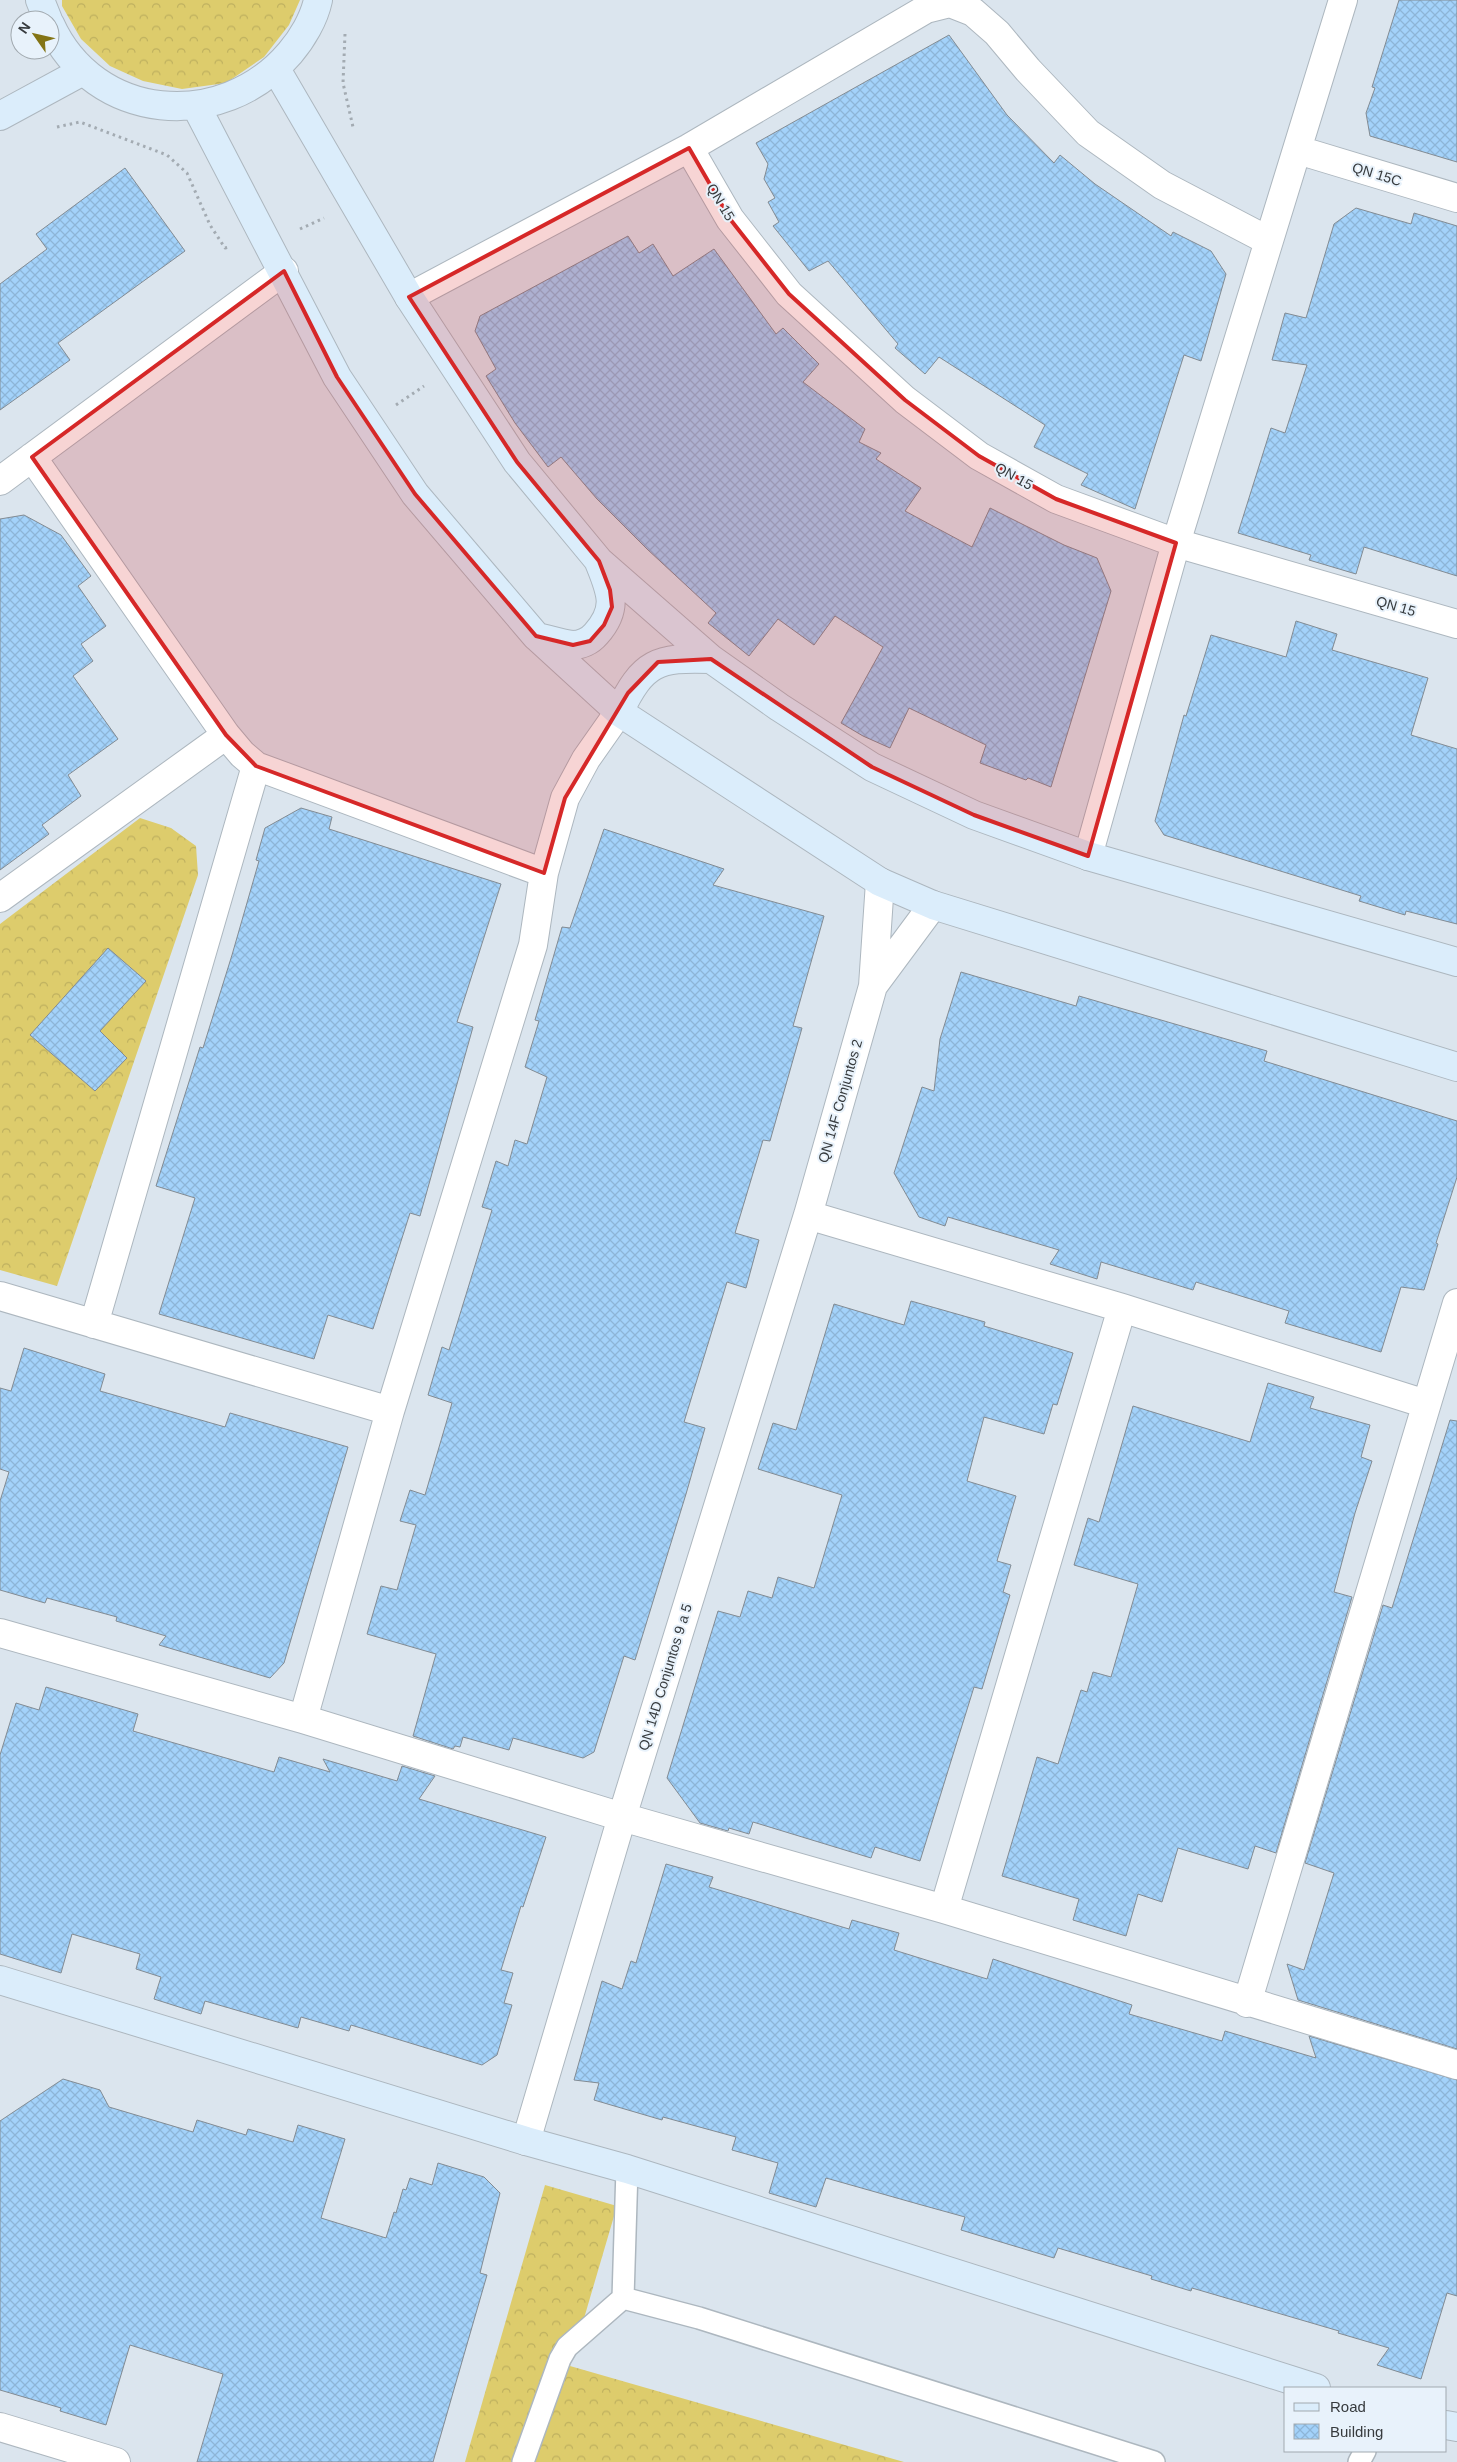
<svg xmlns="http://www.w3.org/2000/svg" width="1457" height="2462" viewBox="0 0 1457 2462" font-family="Helvetica,sans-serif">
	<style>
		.forest { fill: url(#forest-crowns) }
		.building { fill: url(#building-cross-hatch); stroke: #828b93 }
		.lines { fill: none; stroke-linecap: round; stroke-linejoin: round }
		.lane-casing { stroke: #adb7bf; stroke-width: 24 }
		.street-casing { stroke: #adb7bf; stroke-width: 30 }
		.secondary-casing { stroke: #adb7bf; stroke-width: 30 }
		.path { stroke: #a3abb2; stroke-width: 3; stroke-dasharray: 2.5 4; stroke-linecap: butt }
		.lane { stroke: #fff; stroke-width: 21 }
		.street { stroke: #fff; stroke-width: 28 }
		.secondary { stroke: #dbedfb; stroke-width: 28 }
		.marked { fill: #d62828; fill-opacity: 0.2; stroke: #d62828; stroke-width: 4; stroke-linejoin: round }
		.labels { text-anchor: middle; stroke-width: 4; stroke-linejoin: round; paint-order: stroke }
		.street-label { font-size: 14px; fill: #373b3e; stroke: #e8f2fb }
	</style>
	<defs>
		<pattern id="forest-crowns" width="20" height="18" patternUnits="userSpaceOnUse" patternTransform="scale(1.25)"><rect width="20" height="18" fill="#ddcc6c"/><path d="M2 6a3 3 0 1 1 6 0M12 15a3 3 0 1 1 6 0" fill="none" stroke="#beb05f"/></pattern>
		<pattern id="building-cross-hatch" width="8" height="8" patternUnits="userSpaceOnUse" patternTransform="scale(1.25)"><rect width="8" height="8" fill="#a3d2fa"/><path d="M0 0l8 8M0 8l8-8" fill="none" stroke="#8db5d7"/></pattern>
	</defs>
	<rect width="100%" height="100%" fill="#dbe5ee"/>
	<path class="forest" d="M62 0H300L289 25 264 57 226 83 182 89 143 81 110 66 81 39 62 6Z
		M140 818 171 828 196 846 198 875 57 1286 0 1270V924Z
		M545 2185 617 2206 570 2366 904 2462H465Z"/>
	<path class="building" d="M1399 0H1457V162L1370 136 1366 113 1375 88 1372 87Z
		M949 35 1007 115 1054 163 1060 155 1095 184 1171 236 1173 232 1211 251 1226 274 1201 361 1184 355 1135 509 1081 485 1088 474 1034 447 1045 425 939 357 925 374 895 348 898 344 828 261 809 271 773 226 779 222 768 202 775 198 764 179 768 164 756 143Z
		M125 168 185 251 58 343 70 360 0 410V284L47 249 36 234Z
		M1356 208 1411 224 1414 213 1457 226V576L1364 547 1356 574 1309 560 1311 555 1238 533 1271 428 1285 433 1307 365 1272 360 1285 313 1306 318 1334 224Z
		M628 236 639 253 653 244 673 276 714 249 776 334 783 328 819 364 803 382 865 429 859 442 881 453 876 459 921 488 905 511 972 547 990 508 1064 545 1097 558 1111 591 1051 787 1028 778 1026 780 980 763 986 745 909 708 890 748 863 736 841 723 883 647 835 616 814 645 778 619 749 656 708 623 716 613 647 549 597 499 561 457 548 467 515 423 486 376 496 369 475 331 480 316Z
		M24 515 61 535 91 576 78 586 106 626 81 644 93 661 73 676 118 739 68 775 81 796 42 825 49 834 0 870V519Z
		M1296 621 1337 634 1332 650 1428 678 1411 735 1457 749V924L1406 911 1405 915 1359 901 1361 896 1164 835 1155 821 1184 715 1186 716 1211 635 1286 657Z
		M301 808 332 817 329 829 501 884 457 1022 473 1027 420 1216 410 1213 373 1329 328 1315 314 1359 159 1314 195 1198 156 1186 200 1047 203 1048 232 955 259 861 256 860 265 828Z
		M604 829 724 869 713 885 824 916 793 1026 802 1028 770 1141 763 1140 735 1233 759 1240 746 1288 727 1282 684 1422 705 1428 686 1494 635 1660 624 1656 594 1752 583 1758 513 1738 509 1750 463 1737 460 1747 455 1746 453 1749 413 1736 436 1654 367 1634 381 1586 397 1590 416 1525 400 1521 410 1490 425 1495 452 1403 428 1395 442 1347 449 1350 492 1210 482 1207 496 1161 508 1166 515 1140 527 1144 547 1077 525 1067 539 1021 535 1020 562 927 570 928Z
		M108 948 146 981 100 1031 127 1058 95 1091 30 1035Z
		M961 972 1076 1006 1079 996 1267 1051 1264 1061 1457 1121V1177L1436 1243 1438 1244 1424 1290 1401 1287 1381 1352 1285 1323 1289 1311 1196 1282 1193 1290 1101 1262 1097 1279 1050 1264 1059 1250 948 1217 945 1226 919 1217 894 1173 922 1087 934 1091 940 1039Z
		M911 1301 985 1322 984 1326 1073 1353 1057 1405 1053 1404 1044 1434 984 1417 967 1481 1016 1496 997 1561 1011 1565 1003 1592 1010 1595 982 1689 974 1687 920 1861 875 1847 871 1858 753 1822 749 1834 729 1828 728 1831 700 1823 667 1778 718 1611 740 1617 748 1591 772 1598 778 1577 814 1588 842 1495 758 1469 773 1423 796 1430 834 1304 904 1325Z
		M24 1348 105 1374 100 1391 225 1427 230 1413 348 1447 284 1663 270 1678 159 1645 166 1636 116 1621 117 1617 47 1598 45 1603 0 1590V1501L9 1472 0 1469V1388L11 1391Z
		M1268 1383 1314 1397 1310 1408 1370 1425 1361 1457 1372 1461 1355 1513 1334 1592 1352 1597 1276 1853 1255 1846 1248 1869 1178 1848 1162 1902 1138 1894 1126 1936 1073 1920 1079 1899 1002 1876 1037 1757 1058 1764 1081 1690 1087 1692 1093 1672 1111 1677 1138 1584 1074 1565 1088 1518 1099 1522 1133 1406 1250 1442Z
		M1450 1420 1457 1421V2049L1298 2000 1287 1964 1304 1970 1334 1873 1305 1863 1383 1605 1392 1608Z
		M46 1687 138 1714 133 1731 274 1772 279 1757 330 1772 323 1759 397 1781 402 1766 435 1776 419 1799 546 1837 523 1907 521 1906 501 1970 513 1973 504 2003 512 2005 497 2055 482 2065 351 2025 349 2031 301 2017 298 2028 205 2001 201 2014 154 1999 161 1977 136 1969 140 1954 72 1934 61 1973 0 1954V1755L16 1703 39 1710Z
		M666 1864 713 1877 709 1887 849 1929 852 1920 899 1933 894 1950 987 1979 993 1959 1132 2005 1129 2014 1222 2041 1225 2031 1316 2058 1309 2036 1457 2080V2296L1447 2293 1421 2379 1377 2365 1389 2348 1338 2333 1339 2331 1192 2288 1191 2291 1151 2279 1152 2276 1058 2248 1054 2258 961 2230 965 2217 918 2204 826 2178 816 2207 769 2193 778 2163 732 2150 736 2137 663 2117 662 2120 594 2100 599 2083 574 2080 602 1981 622 1989 631 1961 636 1963Z
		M63 2079 100 2090 109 2107 193 2132 197 2120 246 2135 248 2129 293 2142 298 2125 345 2139 321 2218 386 2238 394 2212 396 2213 403 2189 406 2190 410 2178 432 2185 438 2163 484 2177 500 2193 480 2273 487 2275 433 2462H197L223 2374 130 2345 106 2425 60 2411 61 2408 0 2390V2121Z"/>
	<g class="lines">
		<g class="lane-casing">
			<path id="lane" d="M627 2169 623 2298 699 2318 1154 2462
				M523 2462 560 2359 567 2347 623 2298
				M1359 2462 1365 2451"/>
		</g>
		<g class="street-casing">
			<path id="street" d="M689 148 730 219 789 294 905 400 979 456 1056 499 1176 543 1457 624
				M1298 150 1457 198
				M409 297 689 148 926 9 950 3 973 12 997 33 1028 70 1088 133 1162 185 1269 241
				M32 457 226 735 242 754 256 766 544 873 533 945 390 1411 303 1719
				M0 481 284 271
				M1088 856 1176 543 1343 0
				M544 873 565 798 586 759 619 712
				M0 898 226 735
				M873 986 933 905
				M808 1215 1122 1308 1426 1404
				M0 1296 390 1411
				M94 1324 256 766
				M0 1633 303 1719 622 1817 944 1909 1457 2065
				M944 1909 1122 1308
				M1247 2003 1457 1303
				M526 2141 622 1817 808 1215 873 986 880 882
				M0 2427 116 2462"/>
		</g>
		<g class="secondary-casing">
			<path id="secondary" d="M40 0 48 20
				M50 24C94 122 222 133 290 53 302 39 314 19 318 0
				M276 69 409 297 517 462 599 561 711 659 779 707 872 767 974 815 1088 856 1457 962
				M196 106 337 377 415 494 536 636 619 712 880 882 933 905 1457 1067
				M0 116 83 71
				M537 637C548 639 561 644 572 645 581 645 590 641 596 634 619 608 611 592 599 562
				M619 712C643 662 657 657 711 659
				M0 1980 526 2141 627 2169 1316 2388
				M1446 2425 1457 2427"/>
		</g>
		<path class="path" d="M345 34 343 83 353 127
			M57 127 80 122 167 155 187 173 210 225 225 248 229 247
			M300 229 324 218
			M396 405 424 386"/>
		<use href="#lane" class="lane"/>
		<use href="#street" class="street"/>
		<use href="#secondary" class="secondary"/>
	</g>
	<path class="marked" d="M689 148 730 219 789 294 905 400 979 456 1056 499 1176 543 1088 856 974 815 872 767 711 659 658 662 628 693 565 798 544 873 256 766 226 735 32 457 284 271 337 377 415 494 536 636 573 645 590 641 604 625 612 607 610 590 599 561 517 462 409 297Z"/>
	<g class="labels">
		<g class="street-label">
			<text transform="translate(1377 174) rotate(17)" y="5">QN 15C</text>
			<text transform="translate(721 202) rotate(59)" y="5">QN 15</text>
			<text transform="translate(1014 476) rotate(29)" y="5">QN 15</text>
			<text transform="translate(1396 606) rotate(16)" y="5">QN 15</text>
			<text transform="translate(840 1101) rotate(-74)" y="5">QN 14F Conjuntos 2</text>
			<text transform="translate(665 1677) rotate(-73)" y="5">QN 14D Conjuntos 9 a 5</text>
		</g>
	</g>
	<rect x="1284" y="2387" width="162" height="65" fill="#e8f2fb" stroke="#a1a9af"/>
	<rect x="1294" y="2403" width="25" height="8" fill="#dbedfb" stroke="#a1a9af"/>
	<text x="1330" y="2412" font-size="15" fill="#373b3e">Road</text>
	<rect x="1294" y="2424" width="25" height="15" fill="url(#building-cross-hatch)" stroke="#a1a9af"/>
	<text x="1330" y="2437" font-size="15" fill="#373b3e">Building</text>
	<g transform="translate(35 35) rotate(304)"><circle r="24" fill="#e8f2fb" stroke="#a1a9af"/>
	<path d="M0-4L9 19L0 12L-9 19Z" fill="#837415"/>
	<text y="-8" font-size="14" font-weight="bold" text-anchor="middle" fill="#373b3e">N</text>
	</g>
</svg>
